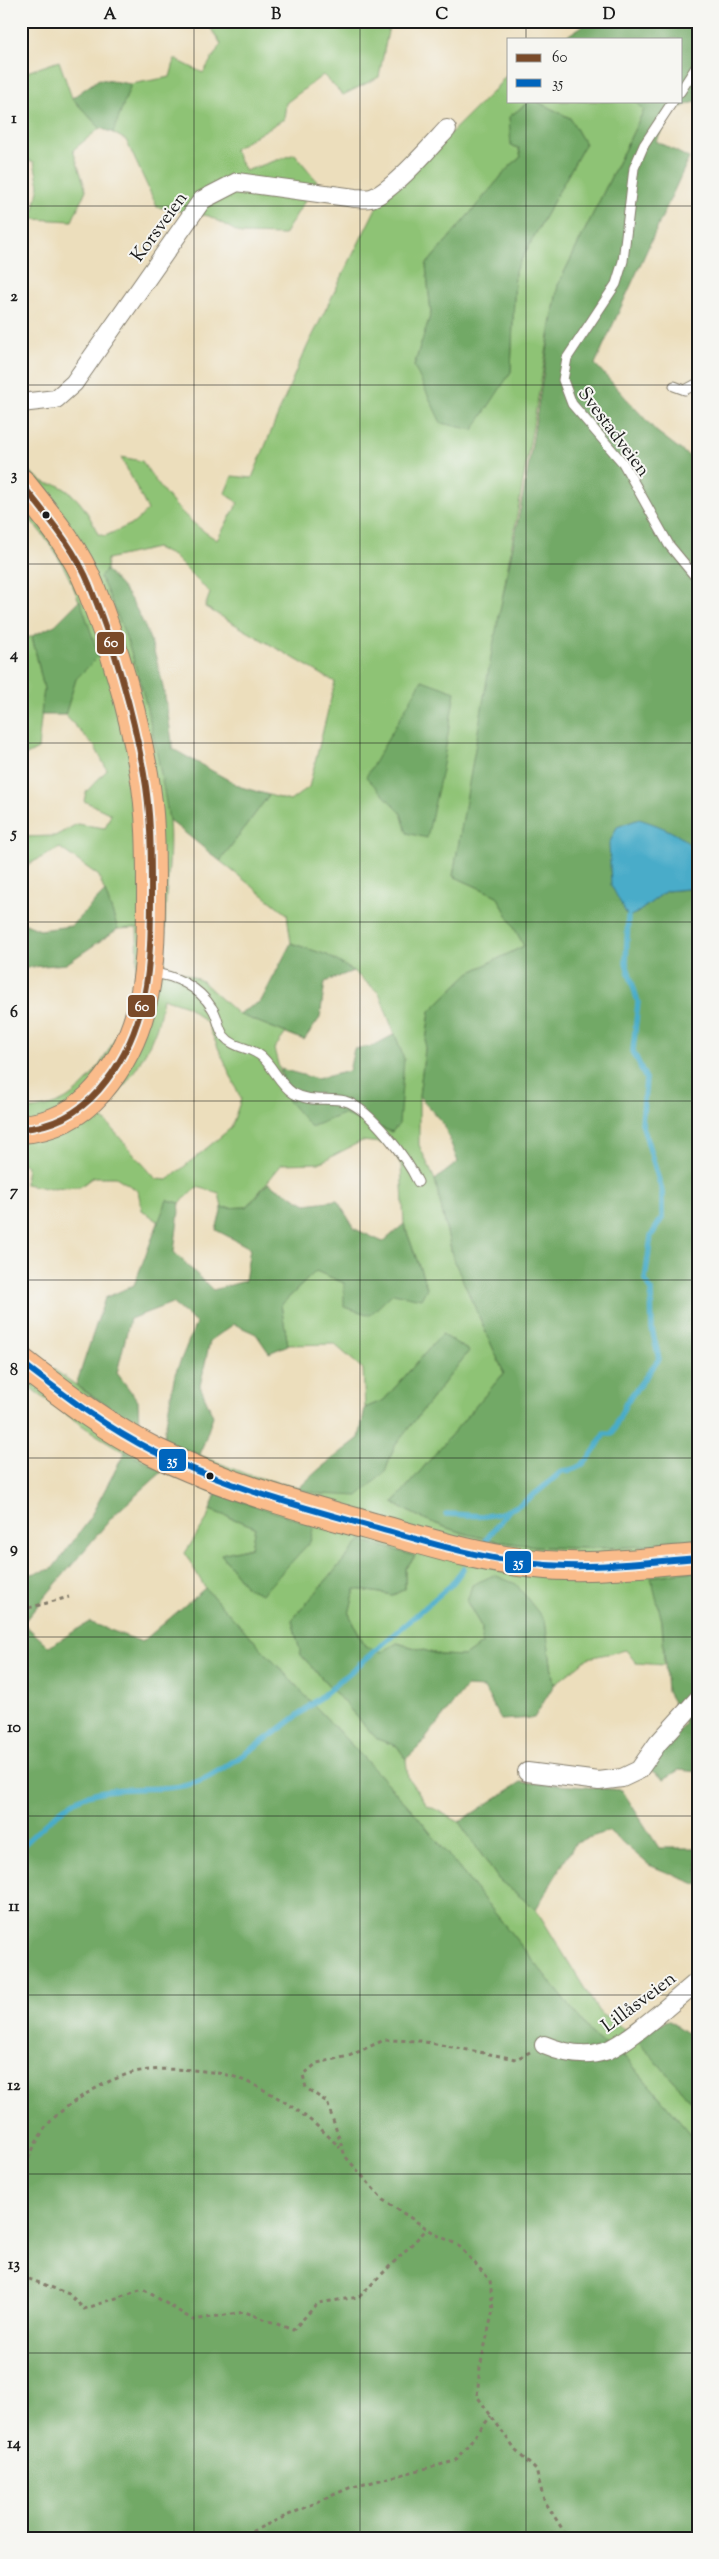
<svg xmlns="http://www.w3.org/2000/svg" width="719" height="2559" viewBox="0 0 719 2559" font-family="'Sorts Mill Goudy',serif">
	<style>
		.green { fill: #8ec375; stroke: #557048; fill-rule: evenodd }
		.forest { fill: #72a966; stroke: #476241 }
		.water { fill: #49acc9; stroke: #326472 }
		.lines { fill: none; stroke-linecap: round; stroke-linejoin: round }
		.stream { stroke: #49acc9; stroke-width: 5.5 }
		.service-casing { stroke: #847d6c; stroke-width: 11 }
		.minor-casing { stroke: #847d6c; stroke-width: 20 }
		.primary-casing { stroke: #847d6c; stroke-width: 30 }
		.path { stroke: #847d6c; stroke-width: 3; stroke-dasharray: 4 4; stroke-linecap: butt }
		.service { stroke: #fff; stroke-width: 9 }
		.minor { stroke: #fff; stroke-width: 18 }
		.primary { stroke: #fabc8b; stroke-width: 28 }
		.bus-1-casing { stroke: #f6f6f2; stroke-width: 10 }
		.bus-2-casing { stroke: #f6f6f2; stroke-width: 10 }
		.bus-1 { stroke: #7a4b2a; stroke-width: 6 }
		.bus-2 { stroke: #0065bd; stroke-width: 6 }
		.grid { fill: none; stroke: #1c1c1c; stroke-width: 1; stroke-opacity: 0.55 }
		.bus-dot { fill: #1c1c1c; stroke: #f6f6f2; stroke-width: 2 }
		.labels { text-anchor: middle; stroke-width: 4; stroke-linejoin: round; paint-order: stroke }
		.street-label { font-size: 19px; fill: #1c1c1c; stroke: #f6f6f2 }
		.line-badge { stroke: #f6f6f2; stroke-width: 2 }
		.badge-label { font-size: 14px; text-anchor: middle; font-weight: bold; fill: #fff }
		.neatline { fill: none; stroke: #1c1c1c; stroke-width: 2 }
		.grid-label { font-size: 16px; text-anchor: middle; font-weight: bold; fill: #1c1c1c }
	</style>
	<rect width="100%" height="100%" fill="#f6f6f2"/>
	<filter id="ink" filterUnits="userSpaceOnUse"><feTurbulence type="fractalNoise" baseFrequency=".02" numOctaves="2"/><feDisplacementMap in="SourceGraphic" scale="10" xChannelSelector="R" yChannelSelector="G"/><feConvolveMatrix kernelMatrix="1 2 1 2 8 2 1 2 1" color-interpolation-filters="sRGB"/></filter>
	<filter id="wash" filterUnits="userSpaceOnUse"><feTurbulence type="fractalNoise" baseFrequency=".0096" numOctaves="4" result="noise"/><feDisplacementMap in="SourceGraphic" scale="20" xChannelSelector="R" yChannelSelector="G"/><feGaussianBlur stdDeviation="1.12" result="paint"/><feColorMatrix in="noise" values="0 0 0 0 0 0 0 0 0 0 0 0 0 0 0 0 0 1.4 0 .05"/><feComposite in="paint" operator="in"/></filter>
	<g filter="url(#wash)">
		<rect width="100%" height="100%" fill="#ecdebc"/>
		<path class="green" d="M206 21H390L379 77 343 95 323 75 286 103 284 119 234 149 245 171 295 154 317 181 284 235 241 234 209 216 157 207 126 140 113 133 131 84 170 77 175 59 203 73 221 44Z
			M59 61 72 98 100 128 73 150 86 190 72 221 32 219 39 185 34 162 21 158V74Z
			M508 73V101H530L509 117 521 157 510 166 426 265 431 313 414 366 511 372 515 271 585 144 570 118 536 101H634L644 110 558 285 453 876 497 896 524 946 469 973 430 1011 419 1096V1145L435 1180 453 1258 504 1373 393 1503C463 1545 545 1551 626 1547 650 1546 673 1540 698 1541V1572H685L652 1577 662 1621 664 1665 636 1663 626 1650 588 1658 554 1685 545 1621 467 1602 482 1628V1644L464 1656 441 1655 398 1643 382 1652 365 1646 349 1614 355 1589 393 1595 405 1589V1569L415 1557 361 1540 292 1620 301 1655 377 1739 397 1746 406 1759 408 1778 427 1805 459 1822 499 1880 536 1909 599 2012 633 2035 698 2109V2142L626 2058 597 2040 412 1810 205 1588 185 1553 207 1519 210 1510 255 1527 251 1547 221 1554 247 1588 314 1525C250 1507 184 1484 125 1452 88 1432 55 1406 21 1381V1346L111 1410 163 1440 246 1474 322 1494 385 1472 394 1447 469 1351 442 1334 384 1400 365 1408 363 1369 334 1344 288 1345 281 1305 316 1271 344 1283 421 1298 427 1288 404 1224 401 1165 390 1144 362 1141 319 1163 282 1164 247 1207 222 1208 219 1193 197 1187 180 1203 167 1200 159 1222 142 1210 138 1191 116 1177H93L80 1187 46 1188 25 1184 27 1166 21 1163V1110C36 1109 52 1107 66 1099 106 1074 132 1008 137 963 138 952 137 939 137 928L118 929 99 876 60 848 29 864 21 874V837L55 836 77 824 105 828 111 814 84 801 86 792 107 770 95 747 65 715 76 679 98 656C78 596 67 557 21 510V461C27 469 39 481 49 484 53 485 56 483 60 486 80 497 89 514 98 534L105 536 134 523 148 510 121 457 142 461C162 492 185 521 217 540L238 503 225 493 232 476 252 478 300 361 377 206 496 88ZM156 548 173 556 210 593 205 607 335 682 309 787 290 801 269 795 220 861 287 914 291 943 327 955 353 971 379 993 404 1059 392 1132 343 1114 288 1101 274 1049 286 1033 238 1014 202 981 165 964C166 942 164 918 166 896 169 871 171 846 169 820 161 738 138 651 100 577L106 570 107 559ZM163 998 187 1006 207 1023 241 1099 231 1128 168 1180 156 1179 100 1115C123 1089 144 1062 156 1029 160 1019 161 1008 163 998Z
			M32 636 44 689 38 749 21 758V641Z"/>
		<path class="forest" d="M590 21H690L698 43V101L675 109 656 141 689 158 595 364 656 431 698 463V857L685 841 637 913 666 891 698 888V1541C673 1540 650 1546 626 1547 545 1551 464 1545 393 1503L504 1373 453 1258 435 1180 458 1162 444 1125 419 1096 430 1011 469 973 524 946 497 896 453 876 491 656 526 480 558 285 644 110 634 101H680V39H569L567 36Z
			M99 79 131 84 113 133 100 128 72 98Z
			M530 101H536L570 118 585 144 515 271 511 372 473 430 441 423 414 366 431 313 426 265 510 166 521 157 519 148 511 146 509 117Z
			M106 570C114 579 123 587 129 597 158 641 166 698 173 749L241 787 269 795 220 861 169 820C155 736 139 654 100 577Z
			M80 600 99 656 76 679 65 715H41L44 689 32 636 55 625Z
			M422 680 455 692 442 770 427 838 407 833 401 813 366 777Z
			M105 891 118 929 66 964 21 968V922L40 930 71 926Z
			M291 943 327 955 353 971 325 982 320 1018 304 1040 238 1014 261 1001Z
			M395 1034 404 1059 399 1124 392 1132 343 1114 311 1127 288 1101 281 1069 317 1079 349 1071 354 1049 373 1046Z
			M268 1183 306 1204 337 1200 355 1229 383 1242 404 1224 427 1288 421 1299 393 1293 370 1315 344 1307V1283L316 1271 281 1305 288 1345 269 1353 256 1334 234 1324 210 1341 200 1386 213 1416 200 1455 163 1440 175 1374 196 1323 172 1303 130 1319 117 1373 138 1401 139 1426 76 1385 105 1298 134 1285 167 1200 180 1203 174 1252 213 1290 245 1281 250 1248 216 1230 222 1208 247 1207Z
			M442 1334 469 1351 394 1447 385 1472 358 1496 322 1494 298 1489 318 1470 359 1438 365 1408 384 1400Z
			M125 1452 163 1471 114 1515 23 1623 49 1647 89 1622 142 1642 205 1588 412 1810 597 2040 626 2058 698 2142V2538H21V1575L23 1576 52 1569 87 1523Z
			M216 1493 314 1525 310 1542 262 1594 247 1588 221 1554 251 1547 255 1527 210 1510Z
			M361 1540 415 1556 405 1569V1589L393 1595 355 1589 349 1614 365 1646 382 1652 397 1643 441 1655 464 1656 482 1644V1628L467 1602 472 1585 494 1575 516 1584 545 1621 554 1685 534 1718 501 1720 484 1688 466 1687 419 1747 406 1759 397 1746 377 1739 301 1655 292 1620Z
			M685 1572H698V1772L679 1770 664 1779 646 1767 685 1723 667 1692 662 1621 651 1577Z
			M521 1782 622 1790 659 1848H698V1885L649 1865 609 1831 576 1842 536 1909 499 1880 459 1822Z
			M668 2020 698 2041V2109L633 2035Z"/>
		<path class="water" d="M639 819C658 825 689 836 698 856 701 864 698 879 698 888L666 891 637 913 628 917 611 885 609 844 617 827Z"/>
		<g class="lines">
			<path class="stream" d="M698 787V855
				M446 1514C459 1514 473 1516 485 1516 516 1514 540 1490 562 1471 585 1471 594 1452 604 1434H612L626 1403 659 1359 652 1329 651 1290 645 1280 651 1236 662 1218V1191L642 1123 646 1079 633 1051 638 1002 626 963 628 917
				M486 1540 509 1510
				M21 1847C40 1830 60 1807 83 1797 123 1781 172 1798 210 1776 298 1724 373 1651 451 1585L463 1569"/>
		</g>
	</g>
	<g filter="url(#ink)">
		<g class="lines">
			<g class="service-casing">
				<path id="service" d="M680 92 698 64
					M673 101 644 145 634 168 623 261 616 284 567 358 563 380 572 404 623 463 669 545 698 580
					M674 386 685 390 698 383
					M151 973C175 975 199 987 212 1008 218 1016 218 1028 224 1036 233 1048 250 1047 261 1056 273 1066 279 1084 293 1093 310 1103 328 1097 345 1101 371 1109 407 1159 418 1182"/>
			</g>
			<g class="minor-casing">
				<path id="minor" d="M21 403 56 399 74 383 202 200 237 182 355 198C360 198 366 199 371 198 390 194 433 144 447 129
					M527 1772 599 1781 622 1778 639 1770 658 1743 698 1699
					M544 2045C563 2053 584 2058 605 2051 627 2044 677 1998 698 1981"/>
			</g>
			<g class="primary-casing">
				<path id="primary" d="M21 483C46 515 75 548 90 586 114 646 133 711 144 774 151 813 151 852 151 891 151 965 150 1031 99 1090 78 1114 53 1127 21 1129
					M21 1362C63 1394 105 1427 153 1451 224 1486 301 1507 377 1528 430 1543 481 1559 536 1564 589 1570 644 1562 698 1558"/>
			</g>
			<path class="path" d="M21 1610 69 1597
				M530 2052 516 2059 420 2041 384 2040 349 2056 317 2063 303 2075 306 2088 327 2102 345 2156 383 2200 437 2235 458 2245 490 2280 493 2310 480 2367 477 2396 516 2451 536 2470 544 2500 568 2538
				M21 2172C30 2157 38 2135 50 2122 68 2102 105 2081 131 2073 155 2066 217 2069 240 2079 278 2094 313 2119 340 2148
				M21 2276 69 2294 84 2309 143 2289 193 2320 245 2312 293 2330 318 2303 359 2297 427 2229
				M237 2538 349 2488 455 2461 491 2416"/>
			<use href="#service" class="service"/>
			<use href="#minor" class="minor"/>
			<use href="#primary" class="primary"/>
			<g class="bus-1-casing">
				<path id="bus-1" d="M21 483C46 515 75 548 90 586 114 646 133 711 144 774 151 813 151 852 151 891 151 965 150 1031 99 1090 78 1114 53 1127 21 1129"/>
			</g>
			<g class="bus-2-casing">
				<path id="bus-2" d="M21 1362C63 1394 105 1427 153 1451 224 1486 301 1507 377 1528 430 1543 481 1559 536 1564 589 1570 644 1562 698 1558"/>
			</g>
			<use href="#bus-1" class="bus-1"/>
			<use href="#bus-2" class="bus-2"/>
		</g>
	</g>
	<path class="grid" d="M194 21V2538M360 21V2538M526 21V39M526 101V2538M21 206H698M21 385H698M21 564H698M21 743H698M21 922H698M21 1101H698M21 1280H698M21 1458H698M21 1637H698M21 1816H698M21 1995H698M21 2174H698M21 2353H698"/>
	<g class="bus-dot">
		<circle cx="46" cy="515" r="4.5"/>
		<circle cx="210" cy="1476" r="4.5"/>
	</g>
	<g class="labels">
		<g class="street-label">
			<text transform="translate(158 226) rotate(-54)" y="7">Korsveien</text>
			<text transform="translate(615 431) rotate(53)" y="7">Svestadveien</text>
			<text transform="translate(638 2001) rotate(-37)" y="7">Lillåsveien</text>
		</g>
	</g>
	<g class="line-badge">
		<rect x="96" y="631" width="29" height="24" rx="5" fill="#7a4b2a"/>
		<rect x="127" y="994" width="29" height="24" rx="5" fill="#7a4b2a"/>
		<rect x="158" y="1448" width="29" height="24" rx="5" fill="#0065bd"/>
		<rect x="504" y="1550" width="28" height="24" rx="5" fill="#0065bd"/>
	</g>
	<g class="badge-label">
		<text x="111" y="647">60</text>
		<text x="142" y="1011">60</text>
		<text x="172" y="1465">35</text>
		<text x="518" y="1567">35</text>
	</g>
	<rect width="719" height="2559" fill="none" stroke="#f6f6f2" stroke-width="55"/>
	<rect x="507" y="38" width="175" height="65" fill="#f6f6f2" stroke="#9f9f9c"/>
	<rect x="516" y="54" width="25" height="8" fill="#7a4b2a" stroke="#9f9f9c"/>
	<text x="552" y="62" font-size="15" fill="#1c1c1c">60</text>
	<rect x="516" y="79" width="25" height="8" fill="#0065bd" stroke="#9f9f9c"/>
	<text x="552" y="88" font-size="15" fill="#1c1c1c">35</text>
	<rect x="28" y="28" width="664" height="2504" class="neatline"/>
	<g class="grid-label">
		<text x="110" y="19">A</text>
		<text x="276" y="19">B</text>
		<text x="442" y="19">C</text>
		<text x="609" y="19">D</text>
		<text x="14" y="123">1</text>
		<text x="14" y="301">2</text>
		<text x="14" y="480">3</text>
		<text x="14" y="659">4</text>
		<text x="14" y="838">5</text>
		<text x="14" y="1017">6</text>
		<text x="14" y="1196">7</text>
		<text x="14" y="1375">8</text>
		<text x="14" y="1553">9</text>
		<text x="14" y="1732">10</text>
		<text x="14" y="1911">11</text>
		<text x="14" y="2090">12</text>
		<text x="14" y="2269">13</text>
		<text x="14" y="2448">14</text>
	</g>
</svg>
